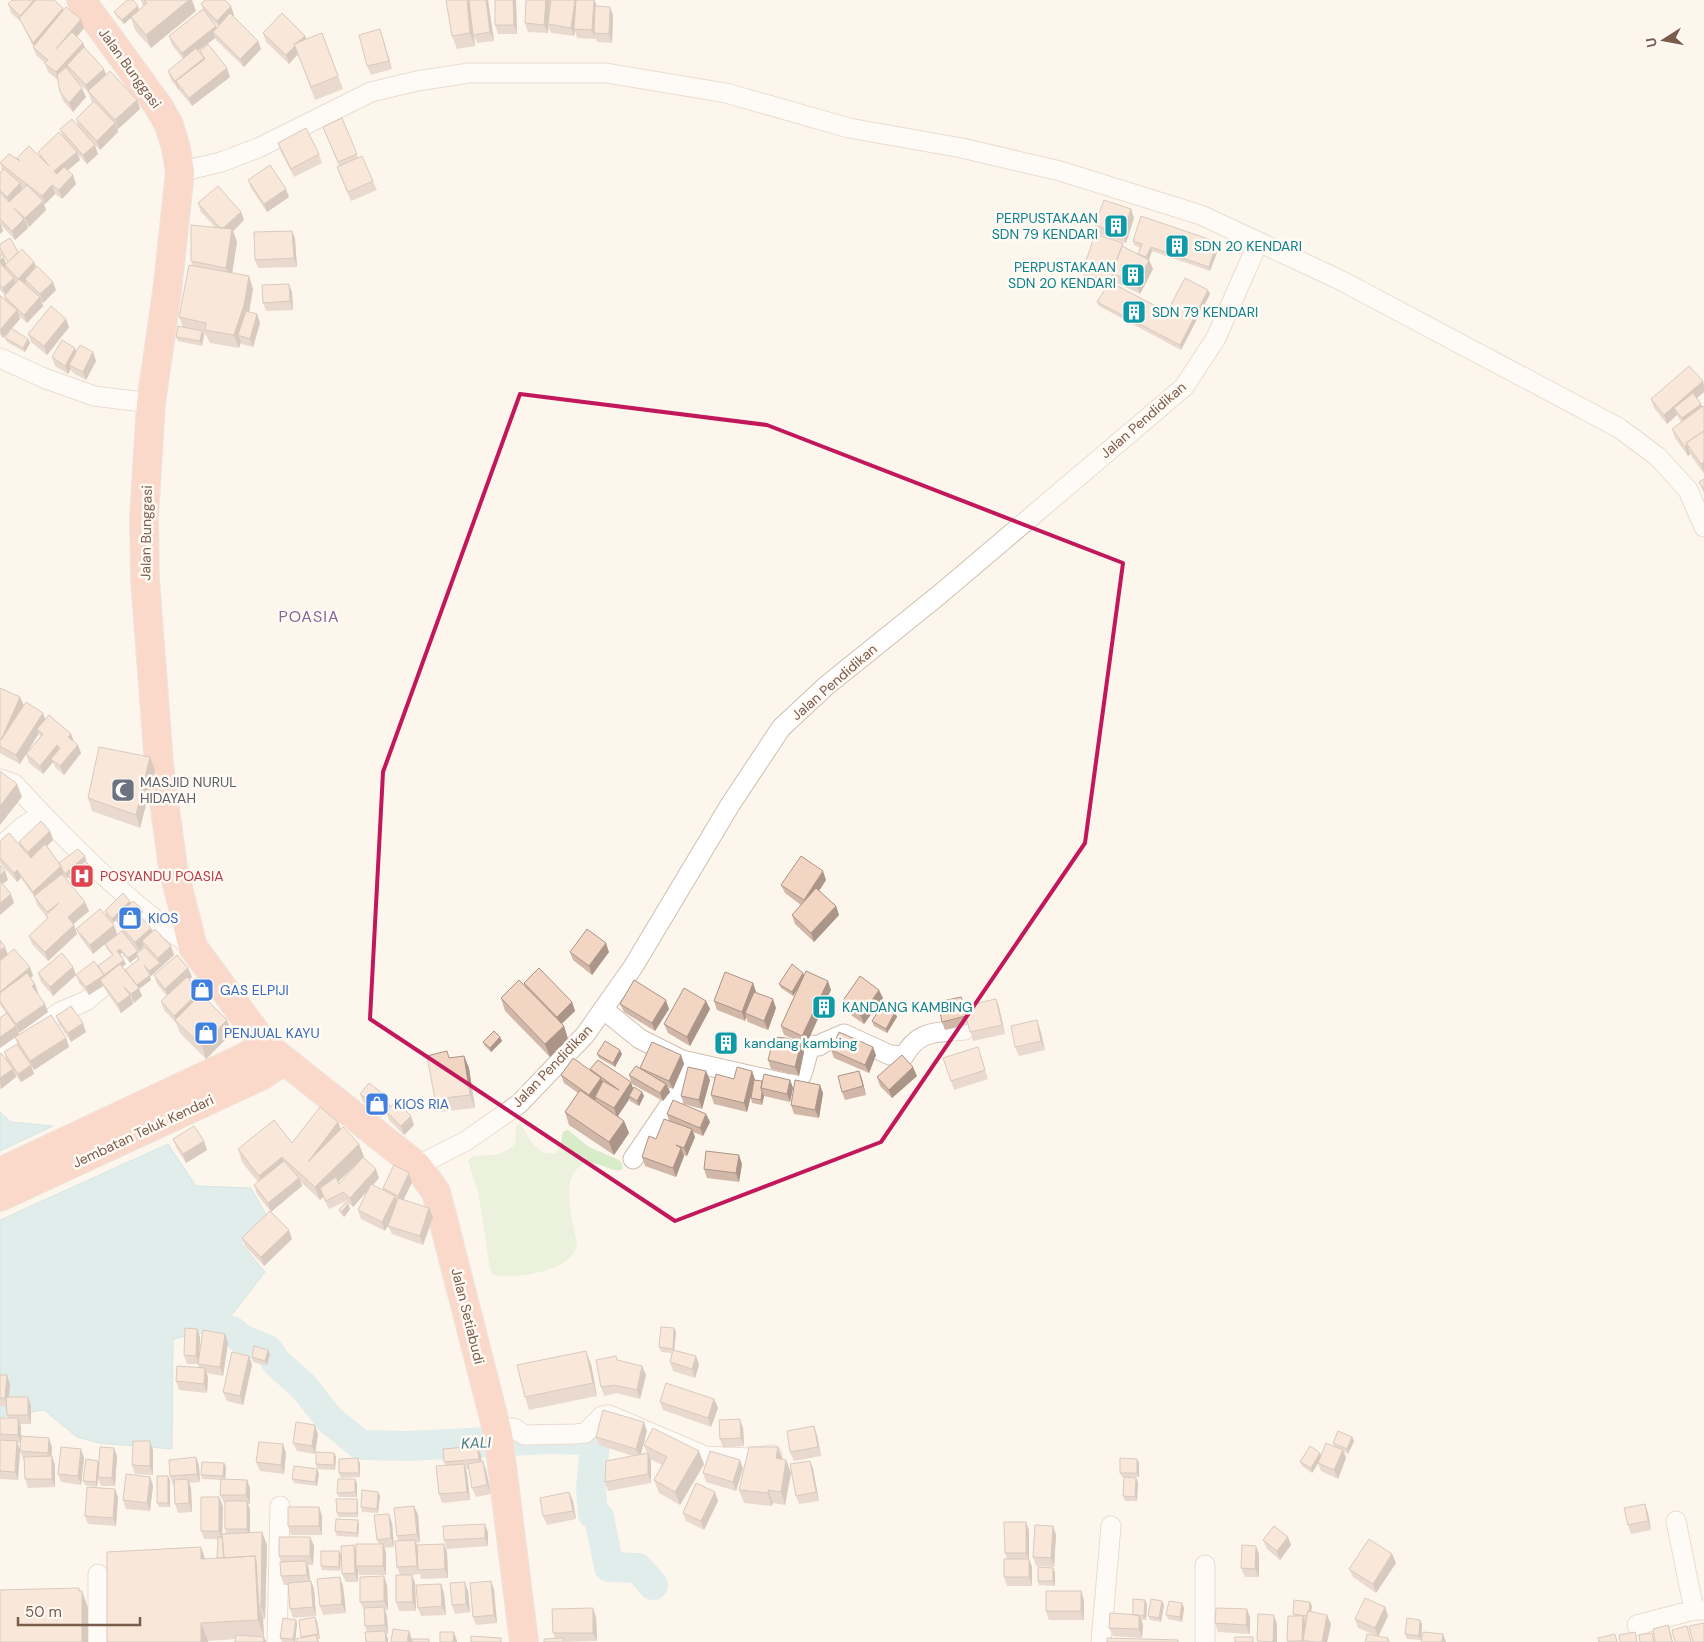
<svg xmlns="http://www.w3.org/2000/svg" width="1704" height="1642" viewBox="0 0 1704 1642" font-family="'DM Sans',sans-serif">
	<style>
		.green { fill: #d8ecc9 }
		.water { fill: #bfe3e8; stroke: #a5d3da }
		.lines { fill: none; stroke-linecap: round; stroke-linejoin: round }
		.river { stroke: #bfe3e8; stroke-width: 30 }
		.minor-casing { stroke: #d1beb0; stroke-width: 21 }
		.highway-casing { stroke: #dad1cd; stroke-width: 30 }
		.minor { stroke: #fff; stroke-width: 19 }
		.highway { stroke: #f7b7a3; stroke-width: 28 }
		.wall { fill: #d1b7a8; fill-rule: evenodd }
		.shaded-wall { fill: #aa9588 }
		.building { fill: #f3d5c3; stroke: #aa9588 }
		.marked { fill: none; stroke: #c2185b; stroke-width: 4; stroke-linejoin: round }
		.labels { text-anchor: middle; stroke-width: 5; stroke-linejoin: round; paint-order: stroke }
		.street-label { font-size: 14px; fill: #7a5c4d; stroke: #fffaf3 }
		.culture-label { font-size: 14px; fill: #0d838f; stroke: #fffaf3; text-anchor: start }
		.worship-label { font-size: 14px; fill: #5b616d; stroke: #fffaf3; text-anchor: start }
		.health-label { font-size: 14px; fill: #be3a42; stroke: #fffaf3; text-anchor: start }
		.shop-label { font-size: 14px; fill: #366cbe; stroke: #fffaf3; text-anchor: start }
		.water-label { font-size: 15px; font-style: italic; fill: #437c86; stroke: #fffaf3 }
		.quarter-label { font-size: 16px; letter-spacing: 1px; fill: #846695; stroke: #fffaf3 }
	</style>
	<rect width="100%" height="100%" fill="#fdf6ec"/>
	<path class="green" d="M521 1124 532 1143 544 1153H556L561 1143 563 1132 568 1130 589 1147 619 1160 622 1163 623 1169C615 1173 606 1166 597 1164 553 1159 574 1223 577 1244 574 1271 520 1278 498 1276L492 1274 490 1268 478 1192 468 1161 472 1156C489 1155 504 1157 515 1143L516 1126Z"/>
	<path class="water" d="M0 1112 11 1122 53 1126 0 1151Z
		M168 1144 196 1186 251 1188 267 1216 241 1243 265 1272 221 1329 173 1339 172 1449 99 1443 77 1437 44 1410 0 1417V1220Z"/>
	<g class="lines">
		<path class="river" d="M221 1329 232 1331 242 1339 268 1350 277 1363 303 1386 330 1420 361 1445 408 1446 549 1439 585 1440 595 1443 591 1489 593 1514 599 1517 609 1567 638 1568 653 1585"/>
		<g class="minor-casing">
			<path id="minor" d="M180 172 221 162 258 148 371 92 417 81 469 73H606L726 93 849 128 962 148 1060 171 1201 215 1340 280 1619 428 1658 457 1688 490 1704 527
				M0 358 44 378 94 396 151 403
				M0 779 14 784C69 843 126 902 193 947
				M0 847 21 828 42 814
				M603 1009 640 1039 682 1060 793 1085C805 1079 805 1056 811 1045L819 1046 823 1043 844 1034 890 1055 904 1056C919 1029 937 1033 965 1030
				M0 1054 60 1012 86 1001 126 968 154 940
				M633 1159 686 1081 692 1064
				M417 1166 466 1141 519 1104 585 1035 633 967 730 805 781 728 826 686 939 595 1184 387 1216 338 1258 243
				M496 1428H514L524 1435 575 1434 585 1433 602 1416 609 1415 705 1456 749 1458 772 1455
				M1676 1521 1694 1610
				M1637 1625 1694 1610H1704
				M98 1642V1574
				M277 1642 280 1506
				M1101 1642 1111 1526
				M1205 1642V1565"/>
		</g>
		<g class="highway-casing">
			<path id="highway" d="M81 0 159 107 169 125 176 148 180 172 167 292 151 403 144 518 145 579 159 764 173 868 193 947 265 1045 417 1166 436 1192 498 1434 524 1642
				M0 1172 245 1057 265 1045
				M0 1197 261 1076 283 1061"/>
		</g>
		<use href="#minor" class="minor"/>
		<use href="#highway" class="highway"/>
	</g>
	<path class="wall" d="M141 0H189L196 11 151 48 135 30 131 18 124 24 116 16 114 12 139 10 143 6Z
		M488 0 494 41 477 43 474 35 475 46 457 49 452 36Z
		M516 0 517 34H498L495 25Z
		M526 0H550L548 21 551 0H594L597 6 613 15 612 43 597 42 595 37V39L577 38 575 31 574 36 551 33 548 25V33L528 32 525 23Z
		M8 4 64 10 84 28 77 37 83 43 85 49 106 75 137 100 140 109 118 129V132L100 150 92 142 98 154 87 164 78 154 80 160 68 170 76 184 62 199 55 194 45 204H44L46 210 29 227 27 225 28 228 15 240 1 225 3 231 0 234V173L2 170 0 162 40 156 38 152 63 136 60 129 78 125 76 119 93 102 91 100 88 92 74 78 86 97 73 112 63 101 60 92 58 80 48 72 45 63 36 55 33 47V46L21 22 11 13Z
		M201 4 234 15 233 16 258 41 261 49 244 67 216 40 215 38 198 51 201 55 200 51 230 77 192 106 171 80 168 71 183 59 172 45 169 36 203 9ZM212 20 218 26 216 28Z
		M380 29 392 69 371 75 367 66Z
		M263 33 305 36 306 39 322 33 343 89 315 100 298 54 289 64 266 42Z
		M342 118 358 158 373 181 377 190 351 201 340 176 337 167 339 166 323 127Z
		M278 143 319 154 322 163 294 177 281 152Z
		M248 180 289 197 267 212 251 188Z
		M198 203 241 212 244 220 233 231 237 242 232 273 249 276 253 289 249 312 257 314 260 323 253 347 242 344 241 342 239 348 210 343 206 335 204 334 202 346 178 341 176 337 183 327 179 317 193 266 191 261 215 227 201 212Z
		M1131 209 1134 218 1126 243 1099 234 1095 225Z
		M292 231 295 239 297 267 258 268 255 260Z
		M1133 241 1217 242 1219 247 1210 271 1152 251 1149 260 1153 269 1140 294 1115 282 1114 278 1112 283 1167 312 1210 294 1181 350 1099 306 1097 302 1108 285 1084 277 1082 273 1124 247 1138 254 1141 248 1134 245Z
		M0 244 18 252 34 262 36 267 56 290 43 303 41 301 43 306 27 323 19 316 20 319 12 329 28 339 30 343 25 352 7 342 5 338 8 333 3 338 0 335V294L1 296 5 300 4 296 5 295 0 290V252L4 258 6 264 8 262 0 250Z
		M292 292 293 310 266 311 263 303Z
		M69 327 47 355 31 342 28 334Z
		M76 351 93 352 96 361 86 380 73 373 71 369 68 374 55 366 52 357Z
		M1704 385V392L1697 398 1702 407H1704V474L1690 454 1688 456 1675 438 1672 429 1681 422 1677 415 1667 424 1654 408 1651 399Z
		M1704 479V494L1699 482Z
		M0 688 20 697 24 706 71 734 74 741 81 753 64 775 55 767 53 762 43 774 29 763 26 754 40 737 39 733 20 764 0 753Z
		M155 770 140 828 92 811 88 798Z
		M50 831 53 840 47 846 59 863 85 856 86 861 93 869 94 873 77 888 69 879 68 877 67 878 64 875 89 911 73 924 77 934 48 961 32 944 29 936 47 919 46 916 37 905 35 898 21 878 17 882 0 863V841L20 846 19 842Z
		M826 880 819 891 836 906 839 915 814 942 795 924 792 915 801 905 785 893 781 885Z
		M131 903 141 908 143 912 140 916 152 932 174 955 161 967 151 976 149 973 151 980 139 989 142 996 134 1003 132 1001 133 1004 121 1013 103 986 89 995 79 983 76 975 98 966 112 955 107 949 105 944 93 954 80 937 76 929 117 934 122 931 120 926 118 924 116 920 113 923 106 916 105 911ZM134 946 139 951 144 946 145 947 138 952ZM122 953 130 963 137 957 138 960 125 970 122 967 126 964 120 954Z
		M570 952H609L592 975 573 960Z
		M7 955 30 967 33 976 30 977 35 984 38 993H37L48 1012 19 1033 17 1030 19 1035 66 1038 69 1047 34 1070 31 1065 34 1074 21 1082 15 1074 16 1077 1 1089 0 1088V1054L6 1059 4 1052 18 1046 15 1037 0 1048V1018L6 1013 0 1005V961Z
		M73 967 76 975 53 996 41 982 38 973Z
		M188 968 192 977 189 979 194 984 208 986 210 990 203 996 232 1033 206 1059 180 1033 176 1023 164 1010 161 1001 167 996 157 984 154 975Z
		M804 975 831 990 827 998 829 1003 828 1013 821 1012 806 1045 789 1037V1039L801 1043 804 1052 799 1076 771 1069 768 1060 789 1037 784 1035 781 1026 798 989 793 996 781 988 779 984Z
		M524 983 572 1002 575 1011 562 1024 564 1026 568 1039 550 1057 505 1011 501 998 525 987Z
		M753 983 756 992 776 1008 768 1030 748 1022 746 1017 745 1021 717 1010 714 1001Z
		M883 998 864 1024 845 1011 842 1002Z
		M996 999 999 1007 1005 1034 973 1041 968 1025 945 1030 942 1022 965 1006Z
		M706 1001 710 1009 690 1046 668 1033 664 1024Z
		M620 1004 669 1009 655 1031 624 1012Z
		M895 1012 897 1017 887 1033 874 1026 872 1021Z
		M56 1016 86 1032 71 1042 59 1024Z
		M1040 1029 1045 1050 1019 1056 1015 1047Z
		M729 1035 731 1039 729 1049 720 1048 719 1044Z
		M500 1037 502 1041 491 1052 485 1046 483 1042Z
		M978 1047 988 1079 954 1090 943 1058Z
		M831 1050 876 1055 869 1073 834 1058Z
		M597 1054H622L615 1067 599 1058Z
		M681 1055 684 1064 673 1089 668 1087 670 1092 663 1101 632 1084 629 1075 641 1069 640 1068Z
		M464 1056 469 1068 475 1108 440 1112 435 1099 450 1058Z
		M590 1069 633 1088 644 1096 639 1106 630 1101V1098L618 1116 624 1121 629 1133 614 1155 569 1125 565 1112 578 1093 564 1083 561 1075 591 1071Z
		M752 1071 755 1080 762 1081 790 1080 793 1088 790 1102 764 1096 762 1105 752 1103 751 1098V1095L747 1112 714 1104 711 1095 734 1079Z
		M859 1071 862 1079 866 1095 845 1100 842 1092Z
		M917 1076 892 1098 880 1086 877 1077Z
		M710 1080 702 1109 684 1104 681 1096Z
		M823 1093 819 1118 794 1114 791 1105Z
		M360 1094 387 1097 390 1106 386 1110 414 1125 404 1135 389 1120 386 1111 381 1117 363 1102Z
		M667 1114H706L710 1122 703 1136 693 1132 695 1137 687 1156 683 1155 684 1156 676 1177 645 1166 642 1157 656 1139 669 1121Z
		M338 1122 341 1130 359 1144 364 1157 338 1182 339 1184 379 1178 373 1185 383 1190V1188L412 1182 404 1199 433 1217 423 1245 392 1234 388 1226 389 1224 385 1231 361 1219 358 1210 367 1191 353 1207 346 1201 329 1209 323 1197 320 1200 301 1182 302 1186 271 1211 292 1239 264 1266 245 1246 242 1238 270 1211 257 1194 254 1185 258 1182 242 1162 238 1149 292 1143Z
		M173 1139 207 1150 186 1163 176 1147Z
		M742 1164 739 1182 707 1178 704 1169Z
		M348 1204 350 1209 344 1217 341 1214 339 1210Z
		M674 1328 676 1332 674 1350 696 1356 699 1365 695 1378 673 1371 670 1362 672 1353 661 1352 659 1347Z
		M200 1337 199 1353 228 1342 223 1376 206 1373 208 1377 207 1393 179 1390 176 1381 199 1368 198 1364H187L184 1355Z
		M268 1350 270 1354 267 1365 253 1362 252 1357Z
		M249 1356 252 1365 243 1405 227 1401 223 1392Z
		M617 1360 642 1366 646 1375 640 1399 617 1393 604 1396 601 1387Z
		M591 1364 597 1396 529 1410 525 1397Z
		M0 1375 10 1384 9 1397H28L31 1406V1424H20L21 1427V1436L52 1447 51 1456 55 1465V1487L28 1488 25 1479 24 1460 23 1459 20 1451 21 1443H17L20 1450 18 1480 0 1479V1418H8L7 1415V1407L0 1406Z
		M714 1399 718 1408 711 1427 663 1410 660 1402Z
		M814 1426 817 1435 821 1456 794 1461 790 1452Z
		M743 1428 744 1446 723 1448 720 1439Z
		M647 1431 641 1454 647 1453 644 1445 704 1464 680 1505 659 1493 654 1480 662 1465 650 1459 651 1461V1483L608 1491 605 1482 633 1456 599 1445 596 1437Z
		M318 1434 315 1454 297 1451 293 1443Z
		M1352 1437 1354 1441 1348 1454 1344 1451 1346 1458 1338 1479 1321 1471 1318 1463 1312 1473 1302 1466 1300 1462 1321 1456 1334 1446 1333 1443Z
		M477 1446 481 1455V1462L486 1470 491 1494 476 1497 472 1488 469 1469H466L467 1473 470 1500 442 1503 439 1494 446 1466 444 1462Z
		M778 1447 782 1459 786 1460 791 1473 785 1505 773 1503 772 1506 744 1503 739 1490Z
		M153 1450V1475L135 1474 132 1465Z
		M286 1453 284 1474 260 1471 256 1462Z
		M334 1453 336 1457 335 1470 317 1469 316 1464Z
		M117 1456 115 1486H101L98 1478 97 1487 85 1485 83 1481 99 1463Z
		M196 1457 199 1466 200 1482 189 1483 191 1488 192 1512 178 1513 175 1504 174 1485H173L170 1476Z
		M84 1458 81 1485 61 1482 58 1474Z
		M1137 1459 1139 1463V1477H1130L1138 1482 1137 1501H1125L1123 1496 1124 1477H1122L1120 1473Z
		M810 1461 813 1469 819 1501 799 1504 796 1496Z
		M224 1463 226 1467 225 1480H247L250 1488V1504H248L250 1510V1532H262L267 1545 265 1619H263L264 1637 266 1642H235L236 1639 208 1641 107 1642 205 1559 217 1558 218 1539H204L201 1531 223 1506 222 1534 226 1533 225 1529V1504L224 1503 220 1495 221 1480 202 1479 201 1475Z
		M360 1463V1477L341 1478 339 1473Z
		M743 1468 736 1491 706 1482 703 1473Z
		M317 1469 319 1474 317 1486 294 1483 292 1479Z
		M170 1480V1507H159L157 1503Z
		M357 1483V1497H339L337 1493Z
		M153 1485 150 1511 126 1509 123 1500Z
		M380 1496 378 1513 362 1512 361 1507Z
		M118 1497 116 1526 88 1524 85 1516Z
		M357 1499 358 1503V1517H338L337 1513Z
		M573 1501 576 1519 547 1525 543 1516Z
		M718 1501 704 1530 686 1521 683 1513Z
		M1645 1504 1648 1513 1651 1530 1631 1534 1628 1525Z
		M414 1506 418 1515 420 1542 416 1543 417 1546 444 1544 447 1552 448 1578 421 1579 420 1574 412 1575 415 1583 416 1611H399L396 1602 400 1575 397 1567 398 1541 397 1536Z
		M319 1507 322 1516V1535H291L288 1526Z
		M358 1520 359 1525 358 1537 337 1536 335 1531Z
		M392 1523 394 1547 385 1548 386 1553V1575H359L358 1570V1582H346L342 1574 354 1545 356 1552 379 1544 377 1540Z
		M485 1524 488 1533V1546L447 1549 444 1540Z
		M1053 1526 1056 1535 1054 1567 1036 1566 1033 1557Z
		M1029 1530V1559L1032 1567V1586H1007L1004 1577 1007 1559 1005 1553Z
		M310 1537 314 1546 313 1565H308L309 1570 310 1581H311L314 1589 316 1616 293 1618 290 1609 288 1585H284L281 1576V1562L279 1556Z
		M1263 1540 1291 1545 1280 1560 1267 1549Z
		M339 1551 341 1555 340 1571 322 1570 321 1566Z
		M1259 1554V1577H1245L1241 1568Z
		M1392 1554 1396 1563 1376 1593 1353 1577 1349 1569Z
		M1053 1568 1055 1572V1586L1039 1585 1038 1581Z
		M491 1581 494 1590 497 1623 476 1625 473 1617Z
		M441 1584 444 1593 446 1615 421 1616 418 1608Z
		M387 1585 388 1610H385L387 1616 388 1634H386L388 1642H366L367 1632 365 1626 364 1610 360 1602Z
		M343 1586 346 1613 323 1615 320 1606Z
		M468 1591 470 1612 455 1614 452 1605Z
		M1081 1591 1084 1600V1620H1049L1046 1611Z
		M1310 1602 1312 1606 1311 1612 1331 1624 1327 1642H1288L1287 1641 1294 1616 1293 1614Z
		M1182 1603 1184 1608 1182 1622 1168 1619 1166 1615Z
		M1147 1604 1146 1620H1141L1143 1624 1142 1638 1113 1636 1109 1628 1133 1615Z
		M1164 1605 1161 1622 1150 1620 1148 1616Z
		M1385 1607 1388 1616 1378 1637 1388 1638 1390 1642H1365L1377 1636 1358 1628 1355 1619Z
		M1247 1609 1250 1618V1634L1218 1632 1215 1623Z
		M596 1617 597 1641 564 1642 555 1639 553 1633Z
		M296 1620 297 1624 295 1642H282L280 1638Z
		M299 1620 317 1621 320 1639H318L319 1642H296L302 1638Z
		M1422 1624 1421 1640 1407 1639 1405 1634Z"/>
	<path class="shaded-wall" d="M34 0H45L23 24 20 16Z
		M189 0H192L196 11 151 48 146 35Z
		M467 0H470L475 46 470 33Z
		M486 0H488L494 41 490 32Z
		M513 0H516L517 34 514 25Z
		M546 0H550L548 33 544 25Z
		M575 0H579L574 29 575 31 574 36 571 28Z
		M594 0 597 7 594 33 595 39 592 30Z
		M138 6 139 10 124 24 122 20Z
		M231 6 234 15 221 29 217 21Z
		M610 7 613 15 612 43 609 34Z
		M63 8 66 16 36 49 33 43Z
		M81 19 84 28 59 58 56 49Z
		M216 26 219 34 213 32 215 38 185 61 182 53Z
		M380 29 383 38 392 69 389 61Z
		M305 36 308 44 295 46Z
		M258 41 261 49 244 67 240 59Z
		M83 43 86 51 67 65 69 70 59 81 56 72Z
		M295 46 298 54 289 64 286 55Z
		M204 58 207 66 176 81 179 89 178 90 175 81Z
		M227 68 230 77 192 106 189 98Z
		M104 69 107 77 89 93 86 85Z
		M82 88 86 97 73 112 69 103Z
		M137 100 140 109 118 129 115 120Z
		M115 123 118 132 100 150 97 141Z
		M95 145 98 154 87 164 83 155Z
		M77 152 80 160 57 179 54 171Z
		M73 175 76 184 62 199 59 190Z
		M20 183 23 192 11 205 7 197Z
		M52 185 55 194 45 204 42 196Z
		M286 189 289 197 267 212 264 204Z
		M43 201 46 210 29 227 25 218Z
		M1131 209 1134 218 1126 243 1123 235Z
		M241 212 244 220 233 231 237 242 231 281 226 268 222 230Z
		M24 219 28 228 15 240 12 231Z
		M0 223 3 231 0 234Z
		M292 231 295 239 297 267 294 258Z
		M1217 242 1219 247 1210 271 1209 267Z
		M1151 247 1152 251 1148 262 1146 257Z
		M4 258 7 266 5 265V267L0 271V260Z
		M1149 260 1153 269 1140 294 1136 285Z
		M34 262 38 271 25 279 26 282 21 287 18 279Z
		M1112 274 1114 278 1111 286 1110 282Z
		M249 276 253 289 248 318 238 335 241 342 239 348 234 335Z
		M14 278 17 287 6 297 3 288Z
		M53 282 56 290 43 303 40 294Z
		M289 284 292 292 293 310 290 301Z
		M1208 290 1210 294 1181 350 1180 345Z
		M40 297 43 306 27 323 24 315Z
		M17 310 20 319 3 338 0 330Z
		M257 314 260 323 253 347 250 339Z
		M66 319 69 327 47 355 44 346Z
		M202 331 204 335 202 346 200 341Z
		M28 339 30 343 25 352 23 348Z
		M75 348 79 357 69 365 71 369 68 374 65 366Z
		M93 352 96 361 86 380 83 372Z
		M1703 381 1704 385V392L1678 414 1674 408 1677 415 1667 424 1664 415Z
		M1701 404 1704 412 1685 427 1682 418Z
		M1687 445 1690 454 1688 456 1685 447Z
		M1704 462V472L1701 464Z
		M20 697 24 706 1 740Z
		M43 713 46 721 37 729 39 733 20 764 16 755Z
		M71 734 74 743 68 737Z
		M57 745 60 754 51 759 53 762 43 774 40 766Z
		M78 745 81 753 64 775 60 766Z
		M150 757 155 770 140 828 136 815Z
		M17 784 22 797 0 825V806Z
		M50 831 53 840 31 861 28 852Z
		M85 856 86 861 69 876 68 875V877L67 878 65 874Z
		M61 866 64 875 37 900 33 892Z
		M93 869 94 873 77 888 75 884Z
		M17 870 21 878 17 882 14 873Z
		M5 871 8 880 0 886V875Z
		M823 871 826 880 807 909 804 900Z
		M11 894 14 903 0 915V903Z
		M130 901 132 905 113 923 112 919Z
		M85 902 89 911 71 926 68 917Z
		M836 906 839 915 814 942 811 933Z
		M141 908 143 912 127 931 125 927Z
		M74 925 77 934 48 961 45 952Z
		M114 925 117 934 93 954 90 945Z
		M151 928 154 936 142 941 144 946 139 951 135 942Z
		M606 943 609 952 592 975 589 966Z
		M171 946 174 955 161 967 151 976 149 971 159 963 158 958Z
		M5 947 8 955 0 961V950Z
		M120 949 122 953 119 955 117 951Z
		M138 951 139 955 136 954 137 957 130 963 128 958Z
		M124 960 126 964 106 980H100L103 986 89 995 86 987Z
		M30 967 33 976 2 1001 0 996V992Z
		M73 967 76 975 53 996 50 987Z
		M188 968 192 977 168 997 165 989Z
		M803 973 805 977 793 996 792 992Z
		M150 975 151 980 139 989 142 996 134 1003 131 994 136 986Z
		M828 981 831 990 822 1008H819L821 1012 806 1045 802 1036Z
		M753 983 756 992 747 1014 745 1013 746 1017 745 1021 742 1012Z
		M35 984 38 993 35 995 32 986Z
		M208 986 210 990 176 1021 174 1016 200 991Z
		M879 990 883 998 864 1024 861 1016Z
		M130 995 133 1004 121 1013 118 1004Z
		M773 999 776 1008 768 1030 764 1021Z
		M828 999 829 1003 828 1013 826 1009Z
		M996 999 999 1007 1005 1034 1002 1025Z
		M666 1000 669 1009 655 1031 652 1023Z
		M706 1001 710 1009 690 1046 687 1037Z
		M572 1002 575 1011 560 1025 557 1017Z
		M45 1004 48 1012 19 1033 16 1024Z
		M895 1012 897 1017 887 1033 886 1029Z
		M227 1020 232 1033 206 1059 202 1046Z
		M1037 1020 1040 1029 1045 1050 1041 1041Z
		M83 1023 86 1032 71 1042 68 1033Z
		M16 1026 19 1035 0 1048V1037Z
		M564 1026 568 1039 550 1057 545 1044Z
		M729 1035 731 1039 729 1049 728 1045Z
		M500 1037 502 1041 491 1052 490 1048Z
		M66 1038 69 1047 34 1070 30 1061Z
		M801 1043 804 1052 799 1076 795 1067Z
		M873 1047 876 1055 869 1073 865 1065Z
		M620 1050 622 1054 615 1067 613 1063Z
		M681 1055 684 1064 673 1089 669 1081Z
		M464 1056 469 1068 475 1108 470 1095Z
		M31 1065 34 1074 21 1082 18 1074Z
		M913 1067 917 1076 892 1098 889 1090Z
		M13 1069 16 1077 1 1089 0 1078Z
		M706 1071 710 1080 702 1109 699 1100Z
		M752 1071 755 1080 747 1112 744 1103Z
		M859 1071 862 1079 866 1095 863 1086Z
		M601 1078 604 1087 595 1097 596 1099 592 1104 589 1095Z
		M790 1080 793 1088 790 1102 787 1094Z
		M631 1082 634 1091 629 1096 630 1098 617 1117 614 1108Z
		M666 1084 670 1092 663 1101 660 1093Z
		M820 1085 823 1093 819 1118 815 1110Z
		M642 1092 644 1096 639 1106 637 1101Z
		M762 1092 764 1096 762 1105 761 1100Z
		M387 1097 390 1106 381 1117 378 1108Z
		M706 1114 710 1122 703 1136 700 1128Z
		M411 1116 414 1125 404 1135 401 1126Z
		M624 1121 629 1133 614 1155 609 1142Z
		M338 1122 343 1135 308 1162Z
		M692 1129 695 1137 687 1156 684 1148Z
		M204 1141 207 1150 186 1163 183 1154Z
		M359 1144 364 1157 323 1196 320 1188 323 1197 320 1200 315 1187Z
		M681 1148 684 1156 676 1177 673 1168Z
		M739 1155 742 1164 739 1182 736 1173Z
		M282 1157 287 1170 264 1189 259 1176Z
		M376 1169 379 1178 353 1207 350 1198Z
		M409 1173 412 1182 401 1205 398 1196Z
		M299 1178 302 1186 271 1212 268 1203Z
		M395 1196 398 1205 385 1231 382 1222Z
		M348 1204 350 1209 344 1217 342 1212Z
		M429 1208 433 1217 423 1245 420 1236Z
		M289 1230 292 1239 264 1266 261 1257Z
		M674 1328 676 1332 674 1353 673 1349Z
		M197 1329 200 1337 199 1364 196 1356Z
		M225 1334 228 1342 223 1376 220 1367Z
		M268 1350 270 1354 267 1365 265 1361Z
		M586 1351 591 1364 597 1396 593 1383Z
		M249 1356 252 1365 243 1405 240 1396Z
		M696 1356 699 1365 695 1378 692 1369Z
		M642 1366 646 1375 640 1399 637 1390Z
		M205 1368 208 1377 207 1393 204 1384Z
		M7 1375 10 1384 8 1407 5 1398Z
		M28 1397 31 1406V1424L28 1415Z
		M714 1399 718 1408 711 1427 708 1418Z
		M18 1418 21 1427V1443L18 1435Z
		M740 1419 743 1428 744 1446 741 1438Z
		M644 1422 647 1431 640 1457 636 1449Z
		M315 1425 318 1434 315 1454 312 1446Z
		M814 1426 817 1435 821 1456 818 1447Z
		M1352 1437 1354 1441 1348 1454 1347 1449Z
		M49 1438 52 1447 51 1461 48 1453Z
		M17 1441 20 1450 18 1480 15 1472Z
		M150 1441 153 1450V1475L150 1466Z
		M283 1444 286 1453 284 1474 281 1465Z
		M477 1446 481 1455 482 1467 479 1459Z
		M778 1447 783 1460 776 1458Z
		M114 1448 117 1456 115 1486 112 1478Z
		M81 1449 84 1458 81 1485 78 1476Z
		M1343 1450 1346 1458 1338 1479 1334 1470Z
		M699 1451 704 1464 680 1505 675 1492Z
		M334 1453 336 1457 335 1470 334 1465Z
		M648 1453 651 1461V1483L648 1474Z
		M1320 1453 1322 1457 1312 1473 1311 1468Z
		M52 1456 55 1465V1487L52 1479Z
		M196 1457 199 1466 200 1482 197 1474Z
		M358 1458 360 1463V1477L359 1473Z
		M1137 1459 1139 1463V1477L1137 1473Z
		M740 1460 743 1468 736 1491 733 1482Z
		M786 1460 791 1473 785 1505 781 1492Z
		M98 1461 100 1465 97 1487 96 1482Z
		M483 1461 486 1470 491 1494 487 1485Z
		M810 1461 813 1469 819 1501 816 1492Z
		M224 1463 226 1467 225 1480 223 1476Z
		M464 1464 467 1473 470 1500 467 1492Z
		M317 1469 319 1474 317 1486 315 1482Z
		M168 1476 170 1480V1507L168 1503Z
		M150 1477 153 1485 150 1511 147 1503Z
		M1136 1478 1138 1482 1137 1501 1135 1497Z
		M188 1479 191 1488 192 1512 189 1503Z
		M355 1479 357 1483V1497L355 1492Z
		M247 1480 250 1488V1504L246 1495Z
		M115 1489 118 1497 116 1526 113 1518Z
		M768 1490 773 1503 772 1506 768 1493Z
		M378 1492 380 1496 378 1513 377 1509Z
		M569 1492 573 1501 576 1519 573 1511Z
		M715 1492 718 1501 704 1530 701 1521Z
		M219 1497 223 1506 222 1539 219 1531Z
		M357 1499 358 1503V1517L357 1513Z
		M247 1501 250 1510V1538L247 1529Z
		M1645 1504 1648 1513 1651 1530 1648 1521Z
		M414 1506 418 1515 420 1542 417 1534Z
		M319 1507 322 1516V1535L319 1526Z
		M389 1514 392 1523 394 1547 391 1538Z
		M358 1520 359 1525 358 1537 357 1533Z
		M1026 1522 1029 1530V1559L1032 1567V1586L1029 1577V1561L1026 1553Z
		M485 1524 488 1533V1546L485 1538Z
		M1053 1526 1056 1535 1054 1567 1051 1558Z
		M262 1532 267 1545 265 1619 261 1606H259L263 1619 264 1637 266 1642H263L264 1637 258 1620 255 1556Z
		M310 1537 314 1546 313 1565 310 1556Z
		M1288 1537 1291 1545 1280 1560 1277 1551Z
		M415 1540 418 1548V1570L417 1566Z
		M383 1544 386 1553V1575L383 1566Z
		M444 1544 447 1552 448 1578 445 1569Z
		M354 1545 357 1554 356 1566 358 1570V1582L355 1573Z
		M1256 1546 1259 1554V1577L1255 1569Z
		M201 1547 207 1564 201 1559Z
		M339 1551 341 1555 340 1571 339 1567Z
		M1392 1554 1396 1563 1376 1593 1373 1584Z
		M306 1561 309 1570 310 1584 307 1575Z
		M1053 1568 1055 1572V1586L1053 1581Z
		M412 1575 415 1583 416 1611 413 1602Z
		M384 1576 387 1585 388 1610 384 1601Z
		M340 1577 343 1586 346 1613 342 1604Z
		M311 1581 314 1589 316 1616 313 1607Z
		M491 1581 494 1590 497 1623 494 1615Z
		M465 1582 468 1591 470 1612 466 1604Z
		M441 1584 444 1593 446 1615 442 1606Z
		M79 1588 82 1596V1591L88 1608V1642H82Z
		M1081 1591 1084 1600V1620L1081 1611Z
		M1145 1600 1147 1604 1146 1620 1144 1616Z
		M1162 1601 1164 1605 1161 1622 1159 1618Z
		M1310 1602 1312 1606 1310 1620 1309 1616Z
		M1182 1603 1184 1608 1182 1622 1180 1617Z
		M384 1607 387 1616 388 1634 385 1625Z
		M1385 1607 1388 1616 1378 1637 1375 1628Z
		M593 1608 596 1617 597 1641 593 1633Z
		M1247 1609 1250 1618V1634L1246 1625Z
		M1139 1615 1143 1624 1142 1638 1139 1629Z
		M1274 1615 1277 1624V1642H1273Z
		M1327 1615 1331 1624 1327 1642H1322Z
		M1303 1616 1306 1625 1303 1640 1304 1642 1302 1641Z
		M315 1617 317 1621 320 1639 318 1634Z
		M296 1620 297 1624 295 1642H294L293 1639Z
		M1420 1620 1422 1624 1421 1640 1419 1636Z
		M201 1623 208 1641V1642H201Z
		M1668 1625 1671 1634 1673 1642H1672Z
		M385 1631 388 1639V1642H386Z
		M409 1631 412 1640V1642H407Z
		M454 1632 457 1641V1642H453Z
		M1443 1634 1446 1642H1442Z"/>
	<path class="building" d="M12 0H34L20 16 8 4Z
		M36 0H54L63 8 33 43 19 18Z
		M127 0H133L138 6 122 20 114 12Z
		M144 0H189L146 35 131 17 147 3Z
		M205 0H225L231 6 217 21 201 4Z
		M446 0H467L470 33 452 36Z
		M469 0H486L490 32 473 35Z
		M495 0H513L514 25H495Z
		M526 0H546L544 25 525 23Z
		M551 0H575L571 28 548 24Z
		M576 0H594L592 30 574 29Z
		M595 6 610 7 609 34 594 33Z
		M66 7 81 19 56 49 72 32 83 43 56 72 44 63 48 60 33 47Z
		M203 9 216 26 182 53 169 36Z
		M230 13 258 41 240 59 213 32Z
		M282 13 305 36 298 42 294 44 295 46 286 55 263 33Z
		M380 29 389 61 367 66 359 35Z
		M322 33 338 76 311 87 294 44Z
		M208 44 227 68 189 98 176 81 205 59 200 51Z
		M84 47 104 69 86 85 67 65Z
		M196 48 204 58 175 81 168 71Z
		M66 67 82 88 69 103 60 92 57 75Z
		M110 71 137 100 115 120 88 91Z
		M94 101 115 123 97 141 76 119Z
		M342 118 357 154 338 162 323 127Z
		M72 119 95 145 83 155 60 129Z
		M306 128 319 154 291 169 278 143Z
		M59 132 77 152 54 171 57 174 64 167 73 175 59 190 52 185 42 196 0 163 9 154 20 161 17 158 29 146 49 166 38 152Z
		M362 156 373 181 348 192 337 167Z
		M270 165 286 189 264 204 248 180Z
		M4 169 20 183 7 197 0 190V173Z
		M27 185 43 201 25 218 14 208 24 219 12 231 0 219V192L9 202Z
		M218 186 241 212 223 228H220L198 203Z
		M1104 200 1131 209 1123 235 1095 225Z
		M1141 216 1217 242 1209 267 1151 247 1146 257 1138 254 1142 244 1133 241Z
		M191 225 232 229 226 268 191 261Z
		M292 231 294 258 255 260 254 232Z
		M1095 234 1123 243 1112 273H1113L1110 282 1082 273Z
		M10 238 18 252 8 262 0 248V244Z
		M1122 246 1149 260 1136 285 1112 273Z
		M22 249 34 262 18 279 5 265Z
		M0 252 4 258 0 260Z
		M0 263 14 278 3 288 0 285Z
		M189 265 249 276 244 305 234 335 205 330 206 323 179 317Z
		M37 266 53 282 40 294 25 279Z
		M1185 278 1208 290 1180 345 1097 302 1110 282 1167 312Z
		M19 279 40 297 24 315 4 296Z
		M289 284 290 301 263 303 262 285Z
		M0 296 17 310 0 330Z
		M51 306 66 319 44 346 28 334Z
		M246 311 257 314 250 339 238 335Z
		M178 326 202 331 200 341 176 337Z
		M11 328 28 339 23 348 5 338Z
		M62 340 75 348 65 366 52 357Z
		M80 345 93 352 83 372 69 365Z
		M1689 366 1703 381 1664 415 1651 399Z
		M1693 393 1701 404 1682 418 1674 408Z
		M1703 406 1704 407V431L1686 443 1687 445 1685 447 1672 429Z
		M1704 431V462L1701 464 1686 443Z
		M1704 479V490L1699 482Z
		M0 688 20 697 1 740 26 702 43 713 16 755 0 746Z
		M49 715 71 734 68 737 78 745 60 766 51 759 60 748 57 745 40 766 26 754 43 734 37 729Z
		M99 747 150 757 136 815 88 798Z
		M0 771 17 784 0 806Z
		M41 821 50 831 28 852 19 842Z
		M9 833 31 858 45 844 61 866 33 892 17 870 14 873 0 858V841Z
		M78 849 85 856 65 874 59 863Z
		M801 856 823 871 804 900 781 885Z
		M85 861 93 869 75 884 68 875Z
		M0 865 5 871 0 875Z
		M62 874 85 902 68 917 74 925 45 952 29 936 48 918 46 915 59 903 47 912 34 896Z
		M0 881 11 894 0 903Z
		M816 888 836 906 811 933 792 915Z
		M123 893 130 901 112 919 105 911Z
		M133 901 141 908 137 913 135 911 122 924 116 920Z
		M100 909 114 925 90 945 76 929Z
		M135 911 151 928 135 942 120 926Z
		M155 929 171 946 158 958 142 941Z
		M587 929 606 943 589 966 570 952Z
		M122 931 138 951 128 958 120 949 117 951 124 960 104 975 98 966 113 955 105 944Z
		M0 940 5 947 0 950Z
		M145 947 160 963 149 971 144 965 150 975 137 985 125 970 139 959 136 954Z
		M14 949 30 967 0 992V961Z
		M62 953 73 967 50 987 38 973Z
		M177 955 188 968 165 989 154 975Z
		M94 961 104 975 86 987 76 975Z
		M120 964 139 988 131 994 124 987 130 995 118 1004 100 980Z
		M792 964 803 973 792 992 779 984Z
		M539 968 572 1002 557 1017 524 983Z
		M806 971 828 981 802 1036 781 1026Z
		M725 972 753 983 742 1012 714 1001Z
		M27 973 35 984 32 986 45 1004 16 1024 0 1001V993Z
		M860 976 879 990 861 1016 842 1002Z
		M187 977 200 991 174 1016 161 1001Z
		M201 978 208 986 200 993V991L194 984Z
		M519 980 564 1026 545 1044 501 998Z
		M634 980 666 1000 652 1023 620 1004Z
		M684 988 706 1001 687 1037 664 1024Z
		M754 992 773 999 764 1021 745 1013Z
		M201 994 227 1020 202 1046 175 1020Z
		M961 997 964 1006 996 999 1002 1025 970 1032 966 1016 942 1022 938 1002Z
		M824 998 828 999 826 1009 819 1008Z
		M882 1005 895 1012 886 1029 872 1021Z
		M71 1006 83 1023 68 1033 56 1016Z
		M7 1013 16 1026 0 1037V1018Z
		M51 1015 66 1038 30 1061 15 1037Z
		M1037 1020 1041 1041 1015 1047 1011 1026Z
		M494 1031 500 1037 490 1048 483 1042Z
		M839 1032 873 1047 865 1065 831 1050Z
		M720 1034 729 1035 728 1045 719 1044Z
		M774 1037 786 1038 801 1043 795 1067 768 1060Z
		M605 1041 620 1050 613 1063 597 1054Z
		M652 1042 681 1055 669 1081 640 1068Z
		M17 1044 31 1065 18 1074 4 1052Z
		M978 1047 985 1070 951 1081 943 1058Z
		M447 1051 449 1058 464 1056 470 1095 435 1099 427 1056Z
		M1 1053 13 1069 0 1078V1054Z
		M902 1055 913 1067 889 1090 877 1077Z
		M573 1058 601 1078 589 1095 561 1075Z
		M598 1060 631 1082 614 1108 595 1097 603 1081 619 1090 590 1069Z
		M636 1066 666 1084 660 1093 629 1075Z
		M688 1067 706 1071 699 1100 681 1096Z
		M737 1067 752 1071 744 1103 711 1095 716 1074 734 1079Z
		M859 1071 863 1086 842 1092 838 1076Z
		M764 1074 790 1080 787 1094 761 1088Z
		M754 1080 762 1081 761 1088 762 1092 761 1100 751 1098Z
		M795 1080 820 1085 815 1110 791 1105Z
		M369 1083 387 1097 378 1108 360 1094Z
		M634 1087 642 1092 637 1101 629 1096Z
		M580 1090 624 1121 609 1142 565 1112Z
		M673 1100 706 1114 700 1128 667 1114Z
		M396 1101 411 1116 401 1126 386 1111Z
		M320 1107 338 1122 308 1162 343 1127 359 1144 315 1187 282 1157 259 1176 238 1149 274 1120 292 1143Z
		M664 1119 692 1129 684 1148 676 1145 681 1148 673 1168 642 1157 649 1136 656 1139Z
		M194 1126 204 1141 183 1154 173 1139Z
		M706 1151 739 1155 736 1173 704 1169Z
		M363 1157 376 1169 350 1198 343 1192 326 1201 320 1188 336 1177 339 1184Z
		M284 1161 299 1178 268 1203 254 1185Z
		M394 1165 409 1173 398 1196 383 1188Z
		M371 1184 395 1196 382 1222 358 1210Z
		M398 1198 429 1208 420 1236 388 1226Z
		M346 1202 348 1204 342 1212 339 1210Z
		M270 1211 289 1230 261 1257 242 1238Z
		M661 1327 674 1328 673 1349 659 1347Z
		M185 1328 197 1329 196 1356 184 1355Z
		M203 1330 225 1334 220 1367 198 1364Z
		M254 1346 268 1350 265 1361 252 1357Z
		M673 1350 696 1356 692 1369 670 1362Z
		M586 1351 593 1383 525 1397 517 1365Z
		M232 1352 249 1356 240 1396 223 1392Z
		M616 1356 617 1360 642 1366 637 1390 614 1385 601 1387 596 1360Z
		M177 1366 205 1368 204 1384 176 1381Z
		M0 1375H7L5 1398H0Z
		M666 1383 714 1399 708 1418 660 1402Z
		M6 1397H28V1415H7Z
		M603 1410 644 1422 636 1449 596 1437Z
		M0 1418H18V1435L0 1434Z
		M740 1419 741 1438 720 1439 719 1420Z
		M296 1422 315 1425 312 1446 293 1443Z
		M814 1426 818 1447 790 1452 787 1431Z
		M653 1428 699 1451 675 1492 654 1480 667 1457 644 1445Z
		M1338 1431 1352 1437 1347 1449 1333 1443Z
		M21 1436 49 1438 48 1453 20 1451Z
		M0 1440 17 1441 15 1472 0 1471Z
		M133 1441H150V1466L132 1465Z
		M259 1442 283 1444 281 1465 256 1462Z
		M1326 1443 1343 1450 1334 1470 1318 1463Z
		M477 1446 479 1459 444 1462 443 1449Z
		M1310 1446 1320 1453 1311 1468 1300 1462Z
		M61 1447 81 1449 78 1476 58 1474Z
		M100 1447 114 1448 112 1478 98 1477Z
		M749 1447H778L776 1458 786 1460 781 1492 768 1490V1493L739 1490Z
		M710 1451 740 1460 733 1482 703 1473Z
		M316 1452 334 1453V1465L316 1464Z
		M648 1453V1474L605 1482 606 1461Z
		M52 1456V1479H25L24 1457Z
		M196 1457 197 1474 170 1476 169 1460Z
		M358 1458 359 1473H339V1459Z
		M1120 1458 1137 1459V1473H1120Z
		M86 1459 98 1461 96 1482 83 1481Z
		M483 1461 487 1485 472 1488 468 1464Z
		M810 1461 816 1492 796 1496 790 1464Z
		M202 1462 224 1463 223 1476 201 1475Z
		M464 1464 467 1492 439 1494 436 1466Z
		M294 1466 317 1469 315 1482 292 1479Z
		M126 1474 150 1477 147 1503 123 1500Z
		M157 1476H168V1503H157Z
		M1124 1477 1136 1478 1135 1497 1123 1496Z
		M188 1479 189 1503 175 1504 174 1480Z
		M221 1479 247 1480 246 1495H220Z
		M338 1479H355V1492L337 1493Z
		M696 1483 715 1492 701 1521 683 1513Z
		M87 1487 115 1489 113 1518 85 1516Z
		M362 1490 378 1492 377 1509 361 1507Z
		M569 1492 573 1511 543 1516 540 1498Z
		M201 1497H219V1531H201Z
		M336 1499H357V1513H337Z
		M225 1501H247V1529H225Z
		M1645 1504 1648 1521 1628 1525 1624 1508Z
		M414 1506 417 1534 397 1536 394 1508Z
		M288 1507H319V1526H288Z
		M389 1514 391 1538 377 1540 374 1515Z
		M336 1519 358 1520 357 1533 335 1531Z
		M1004 1522H1026V1553H1005Z
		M485 1524V1538L444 1540 443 1526Z
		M1035 1525 1053 1526 1051 1558 1033 1557Z
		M1274 1526 1288 1537 1277 1551 1263 1540Z
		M262 1532 261 1606H259L256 1560 255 1556 224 1558 222 1534Z
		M218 1537H222L224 1558H217Z
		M279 1537H310V1556H279Z
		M1369 1539 1392 1554 1373 1584 1349 1569Z
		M415 1540 417 1566 397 1567 395 1541Z
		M356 1544H383V1566H356Z
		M444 1544 445 1569 418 1570 417 1545Z
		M354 1545 355 1573 342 1574 341 1546Z
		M1242 1545 1256 1546 1255 1569 1241 1568Z
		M201 1547V1559L255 1556 258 1620 201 1623V1642H107V1552Z
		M321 1551H339V1567L321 1566Z
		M1004 1559H1029V1577H1004Z
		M306 1561 307 1575 281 1576 280 1562Z
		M1038 1567 1053 1568V1581H1038Z
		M396 1575H412L413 1602H396Z
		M384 1576V1601L360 1602V1577Z
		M340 1577 342 1604 320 1606 317 1579Z
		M311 1581 313 1607 290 1609 288 1583Z
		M491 1581 494 1615 473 1617 470 1583Z
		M465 1582 466 1604 452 1605 450 1583Z
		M441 1584 442 1606 418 1608 416 1585Z
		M79 1588V1591H82V1642H0V1590Z
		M1046 1591H1081V1611H1046Z
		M1365 1598 1385 1607 1375 1628 1355 1619Z
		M1133 1599 1145 1600 1144 1616 1133 1615Z
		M1151 1599 1162 1601 1159 1618 1148 1616Z
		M1294 1600 1310 1602 1309 1612 1308 1611 1307 1616 1293 1614Z
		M1169 1601 1182 1603 1180 1617 1166 1615Z
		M384 1607 385 1625 365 1626 364 1608Z
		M593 1608V1633H553L552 1609Z
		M1216 1608 1247 1609 1246 1625 1215 1623Z
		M1308 1611 1327 1615 1322 1642H1313L1303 1640Z
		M1110 1613 1139 1615V1629L1109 1628Z
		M1258 1614 1274 1615 1273 1642 1257 1641Z
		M1288 1616H1303L1302 1641H1287Z
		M315 1617 318 1634 301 1637 299 1620Z
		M283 1618 296 1620 293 1639 280 1638Z
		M1407 1618 1420 1620 1419 1636 1405 1634Z
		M1704 1623V1642H1693L1689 1626Z
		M1668 1625 1672 1642H1655L1653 1629Z
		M1687 1626 1691 1642H1675L1672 1630Z
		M393 1629 409 1631 407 1642H391Z
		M385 1631 386 1642H366L365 1632Z
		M440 1632H454L453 1642H440Z
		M1423 1632 1443 1634 1442 1642H1421Z
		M1635 1632 1637 1642H1620L1619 1635Z
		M1652 1633 1654 1642H1640L1639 1635Z
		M1367 1634 1388 1638V1642H1365Z
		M1615 1634 1617 1642H1599L1598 1638Z
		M236 1635 264 1637 263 1642H235Z
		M316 1635 318 1642H296V1639Z
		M471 1636 501 1638V1642H471Z
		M1235 1637H1253V1642H1235Z
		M563 1638V1642H544V1639Z
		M1107 1638 1178 1640V1642H1107Z
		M412 1639H429V1642H412Z"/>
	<path d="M0 0H1704V1642H0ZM520 394 767 425 1123 563 1085 843 881 1142 675 1221 370 1019 383 772Z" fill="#fdf6ec" fill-opacity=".55" fill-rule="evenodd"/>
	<path class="marked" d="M520 394 767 425 1123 563 1085 843 881 1142 675 1221 370 1019 383 772Z"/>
	<defs>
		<g id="building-square" transform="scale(1.25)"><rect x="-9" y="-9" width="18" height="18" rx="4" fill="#0f9aa8" stroke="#fffaf3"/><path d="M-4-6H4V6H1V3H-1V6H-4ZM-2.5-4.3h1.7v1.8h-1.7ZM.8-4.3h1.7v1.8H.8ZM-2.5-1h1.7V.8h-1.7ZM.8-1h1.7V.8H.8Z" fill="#fff"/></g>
		<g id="mosque-square" transform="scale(1.25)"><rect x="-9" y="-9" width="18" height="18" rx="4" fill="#6b7280" stroke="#fffaf3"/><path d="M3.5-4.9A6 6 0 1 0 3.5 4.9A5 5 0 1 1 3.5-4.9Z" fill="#fff"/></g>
		<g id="hospital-square" transform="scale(1.25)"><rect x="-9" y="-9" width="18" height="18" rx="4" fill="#e0444e" stroke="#fffaf3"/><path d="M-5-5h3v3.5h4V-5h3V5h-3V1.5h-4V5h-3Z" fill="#fff"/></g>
		<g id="shop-square" transform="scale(1.25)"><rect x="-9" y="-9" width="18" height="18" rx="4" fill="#3f7fe0" stroke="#fffaf3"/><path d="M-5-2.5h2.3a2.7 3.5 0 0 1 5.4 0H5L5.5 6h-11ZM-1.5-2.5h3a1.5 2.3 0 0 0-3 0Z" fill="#fff"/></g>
	</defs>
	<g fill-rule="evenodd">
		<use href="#building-square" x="1116" y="226"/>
		<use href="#building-square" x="1177" y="246"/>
		<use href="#building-square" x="1133" y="275"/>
		<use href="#building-square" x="1134" y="312"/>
		<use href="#mosque-square" x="123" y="790"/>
		<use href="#hospital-square" x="82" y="876"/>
		<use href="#shop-square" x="130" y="918"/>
		<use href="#shop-square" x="202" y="990"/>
		<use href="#building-square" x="824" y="1007"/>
		<use href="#shop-square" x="206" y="1033"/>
		<use href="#building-square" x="726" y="1043"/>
		<use href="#shop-square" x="377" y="1104"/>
	</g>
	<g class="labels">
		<g class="street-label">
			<text transform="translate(130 68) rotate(54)" y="5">Jalan Bunggasi</text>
			<text transform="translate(1143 420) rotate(-41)" y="5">Jalan Pendidikan</text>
			<text transform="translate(146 533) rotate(-89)" y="5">Jalan Bunggasi</text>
			<text transform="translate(834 682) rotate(-41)" y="5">Jalan Pendidikan</text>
			<text transform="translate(552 1066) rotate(-46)" y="5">Jalan Pendidikan</text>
			<text transform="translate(143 1131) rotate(-25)" y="5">Jembatan Teluk Kendari</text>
			<text transform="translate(468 1316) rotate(76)" y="5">Jalan Setiabudi</text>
		</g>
		<g class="culture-label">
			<text x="1098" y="223" text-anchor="end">PERPUSTAKAAN<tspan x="1098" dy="16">SDN 79 KENDARI</tspan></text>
			<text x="1194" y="251">SDN 20 KENDARI</text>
			<text x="1116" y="272" text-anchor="end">PERPUSTAKAAN<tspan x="1116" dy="16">SDN 20 KENDARI</tspan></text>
			<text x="1152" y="317">SDN 79 KENDARI</text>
			<text x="842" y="1012">KANDANG KAMBING</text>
			<text x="744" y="1048">kandang kambing</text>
		</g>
		<g class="worship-label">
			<text x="140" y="787">MASJID NURUL<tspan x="140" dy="16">HIDAYAH</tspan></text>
		</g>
		<g class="health-label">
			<text x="100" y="881">POSYANDU POASIA</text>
		</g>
		<g class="shop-label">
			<text x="148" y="923">KIOS</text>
			<text x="220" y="995">GAS ELPIJI</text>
			<text x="224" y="1038">PENJUAL KAYU</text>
			<text x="394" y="1109">KIOS RIA</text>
		</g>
		<g class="water-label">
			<text transform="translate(476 1443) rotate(-3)" y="5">KALI</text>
		</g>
		<g class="quarter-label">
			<text x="309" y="622">POASIA</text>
		</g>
	</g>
	<g transform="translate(1664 40) rotate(259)" stroke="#fffaf3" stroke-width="4" paint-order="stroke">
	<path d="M0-4L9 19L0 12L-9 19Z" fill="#7a5c4d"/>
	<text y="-8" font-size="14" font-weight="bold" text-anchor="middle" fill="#7a5c4d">U</text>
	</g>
	<path d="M18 1617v8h122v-8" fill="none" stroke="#7a5c4d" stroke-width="2.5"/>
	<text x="25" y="1617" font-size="15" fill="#7a5c4d" stroke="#fffaf3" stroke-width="4" paint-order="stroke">50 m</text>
</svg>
